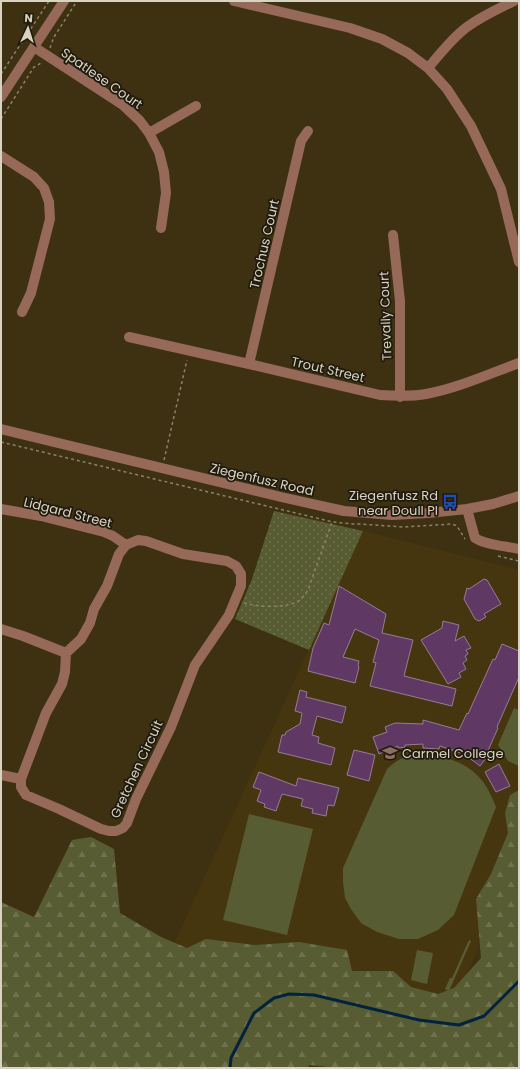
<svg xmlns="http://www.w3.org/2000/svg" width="520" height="1069" viewBox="0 0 520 1069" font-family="Poppins,sans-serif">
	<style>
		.built { fill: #46360f }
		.green { fill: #585c33 }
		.forest { fill: url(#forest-firs) }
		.park { fill: url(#park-dots) }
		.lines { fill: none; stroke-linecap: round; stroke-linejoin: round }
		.stream { stroke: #01233f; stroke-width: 3 }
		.building { fill: #5f3963; stroke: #957c97 }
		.path { stroke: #8c826a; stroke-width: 1.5; stroke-dasharray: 3 3; stroke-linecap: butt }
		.minor { stroke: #966958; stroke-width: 10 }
		.labels { text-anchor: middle; stroke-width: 3.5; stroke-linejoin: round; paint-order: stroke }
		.street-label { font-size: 13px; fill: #dbd3c2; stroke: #1f1a0d }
		.poi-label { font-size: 13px; fill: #dbd3c2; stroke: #1f1a0d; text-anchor: end }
	</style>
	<defs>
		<pattern id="forest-firs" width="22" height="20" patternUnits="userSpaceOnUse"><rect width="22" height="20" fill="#585c33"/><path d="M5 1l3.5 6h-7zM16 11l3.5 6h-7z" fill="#6f724f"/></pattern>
		<pattern id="park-dots" width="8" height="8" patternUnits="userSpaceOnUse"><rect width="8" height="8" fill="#585c33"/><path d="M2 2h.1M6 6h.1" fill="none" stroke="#6f724f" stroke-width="1.8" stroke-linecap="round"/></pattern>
	</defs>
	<rect width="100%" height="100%" fill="#3d3112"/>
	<path class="built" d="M363 531 519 570V857L425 1068H117Z"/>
	<path class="green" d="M514 708 519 710V766L508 761 498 745Z
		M430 754C465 761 483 772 496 807L454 915 438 930 418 939H399L377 932 361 923 351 909 345 898 343 882V868L387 769C402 755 410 755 430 754Z
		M249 814 313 829 287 935 223 920Z
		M469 940 471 941 449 991 445 989 450 978H452Z
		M417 950 433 953 427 984 411 980Z"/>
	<path class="forest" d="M519 790V1068H339L310 1065 306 1068H1V902L34 917 72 840 91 837 114 849 120 913 161 937 187 948 206 939 255 945 299 942 347 950 352 971H393L411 987 438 994 454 988 481 958 476 899 491 874 508 833 505 813 510 795Z"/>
	<path class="park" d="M274 511 363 531 309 650 235 619 252 579Z"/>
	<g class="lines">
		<path class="stream" d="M230 1068 231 1058 254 1013 274 998 289 994 314 995 419 1020 459 1025 484 1016 519 981"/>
	</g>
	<path class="building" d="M484 579 487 580 501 604 484 614 486 617 479 621 475 619 464 599 467 588 469 589Z
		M339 586 386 614 382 633 413 640 404 676 456 689 452 706 370 686 376 663 373 662 379 640 355 629 343 657 359 661 358 666 359 667 355 683 308 671 313 648 324 623 329 625Z
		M443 621 459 625 455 641 464 636 471 648 466 650 468 654 465 656 467 660 463 663 466 669 459 673 461 677 448 684 421 640 442 628Z
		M502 644 519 651V677L497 727 498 728 487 753 489 754 480 766 464 754 440 746 439 749 423 748V744L405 745V747L398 748V746L379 754 373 737 387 732 385 727 395 723 423 724V720L459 730 467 713 468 714 493 659 495 660Z
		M300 690 307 692 306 697 346 707 342 723 317 716 312 735 319 737 318 743 335 748 331 765 278 752 282 735H285L286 732 300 724 302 713 295 711Z
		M354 750 375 755 369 781 347 775Z
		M499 764 510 786 496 792 485 772Z
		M259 772 296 786 298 778 339 788 334 806 328 805 326 816 312 813 313 809 301 806 303 799 282 794 276 811 264 807 265 804 257 801 261 790 253 787Z"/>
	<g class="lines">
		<path class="path" d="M50 48 54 37 77 1
			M1 74 49 1
			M1 119 34 67 41 63
			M1 442 333 522 353 524H360L403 527 452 524 457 526 465 539
			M164 460 187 360
			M498 556 519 561
			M244 603C258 607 287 609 300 600 303 597 306 593 308 590L332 522"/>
		<path class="minor" d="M234 1 350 28 382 39 408 53 428 68 447 89 471 126 501 189 519 262
			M34 47 123 105 140 121 149 133 159 152 164 172 166 193 161 228
			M428 68C440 54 452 38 467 27 482 16 498 9 514 1
			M1 97 64 1
			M149 133 196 106
			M1 156 34 177 44 188 49 202 50 219 31 293 22 312
			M393 235 400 301V397
			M129 337 249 364 380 395C395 396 410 397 426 394 458 388 489 374 519 363
			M249 364 301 141 308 131
			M1 429 281 497 344 511 392 515 428 513 467 509 493 504 519 496
			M1 509 41 516 104 532 113 536 126 545
			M467 509 475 538C485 545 506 546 519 549
			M138 540 146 541 183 554 227 561 236 566 241 574V586L229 615 195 665 171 727 136 799 127 823 123 828 116 831H109L101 829 59 809 26 795 21 787V779L46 713 62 684 65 672 66 653 81 639 90 623 94 609 107 586 119 554 126 545Z
			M1 629 23 636 66 653
			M1 775 21 779"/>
	</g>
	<defs>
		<g id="bus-bare" transform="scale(1.2)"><path d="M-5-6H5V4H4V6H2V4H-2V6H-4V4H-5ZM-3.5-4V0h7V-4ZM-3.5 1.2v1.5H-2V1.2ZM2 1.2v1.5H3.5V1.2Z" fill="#1a4fb4" stroke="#1f1a0d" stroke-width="2.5" paint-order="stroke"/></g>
		<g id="school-bare" transform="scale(1.2)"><path d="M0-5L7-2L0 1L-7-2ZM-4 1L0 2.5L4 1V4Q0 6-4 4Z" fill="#8d6e63" stroke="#1f1a0d" stroke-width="2.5" paint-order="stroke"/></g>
	</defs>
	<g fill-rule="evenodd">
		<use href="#bus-bare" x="450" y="502"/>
		<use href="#school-bare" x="390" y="753"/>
	</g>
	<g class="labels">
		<g class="street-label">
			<text transform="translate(102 78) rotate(35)" y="5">Spatlese Court</text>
			<text transform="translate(264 244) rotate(-77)" y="5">Trochus Court</text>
			<text transform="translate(385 316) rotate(-92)" y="5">Trevally Court</text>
			<text transform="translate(328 369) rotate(13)" y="5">Trout Street</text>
			<text transform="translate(262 479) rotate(13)" y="5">Ziegenfusz Road</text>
			<text transform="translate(68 512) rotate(14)" y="5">Lidgard Street</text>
			<text transform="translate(136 769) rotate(-65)" y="5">Gretchen Circuit</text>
		</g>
		<g class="poi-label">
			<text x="438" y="500">Ziegenfusz Rd<tspan x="438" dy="15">near Doull Pl</tspan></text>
			<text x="402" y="758" text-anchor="start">Carmel College</text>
		</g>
	</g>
	<rect width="520" height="1069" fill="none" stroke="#dbd3c2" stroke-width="4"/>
	<g transform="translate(28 28) rotate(4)" stroke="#1f1a0d" stroke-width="3" paint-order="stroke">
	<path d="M0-3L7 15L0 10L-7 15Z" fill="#dbd3c2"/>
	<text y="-6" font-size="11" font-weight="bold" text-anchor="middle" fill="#dbd3c2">N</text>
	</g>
</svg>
